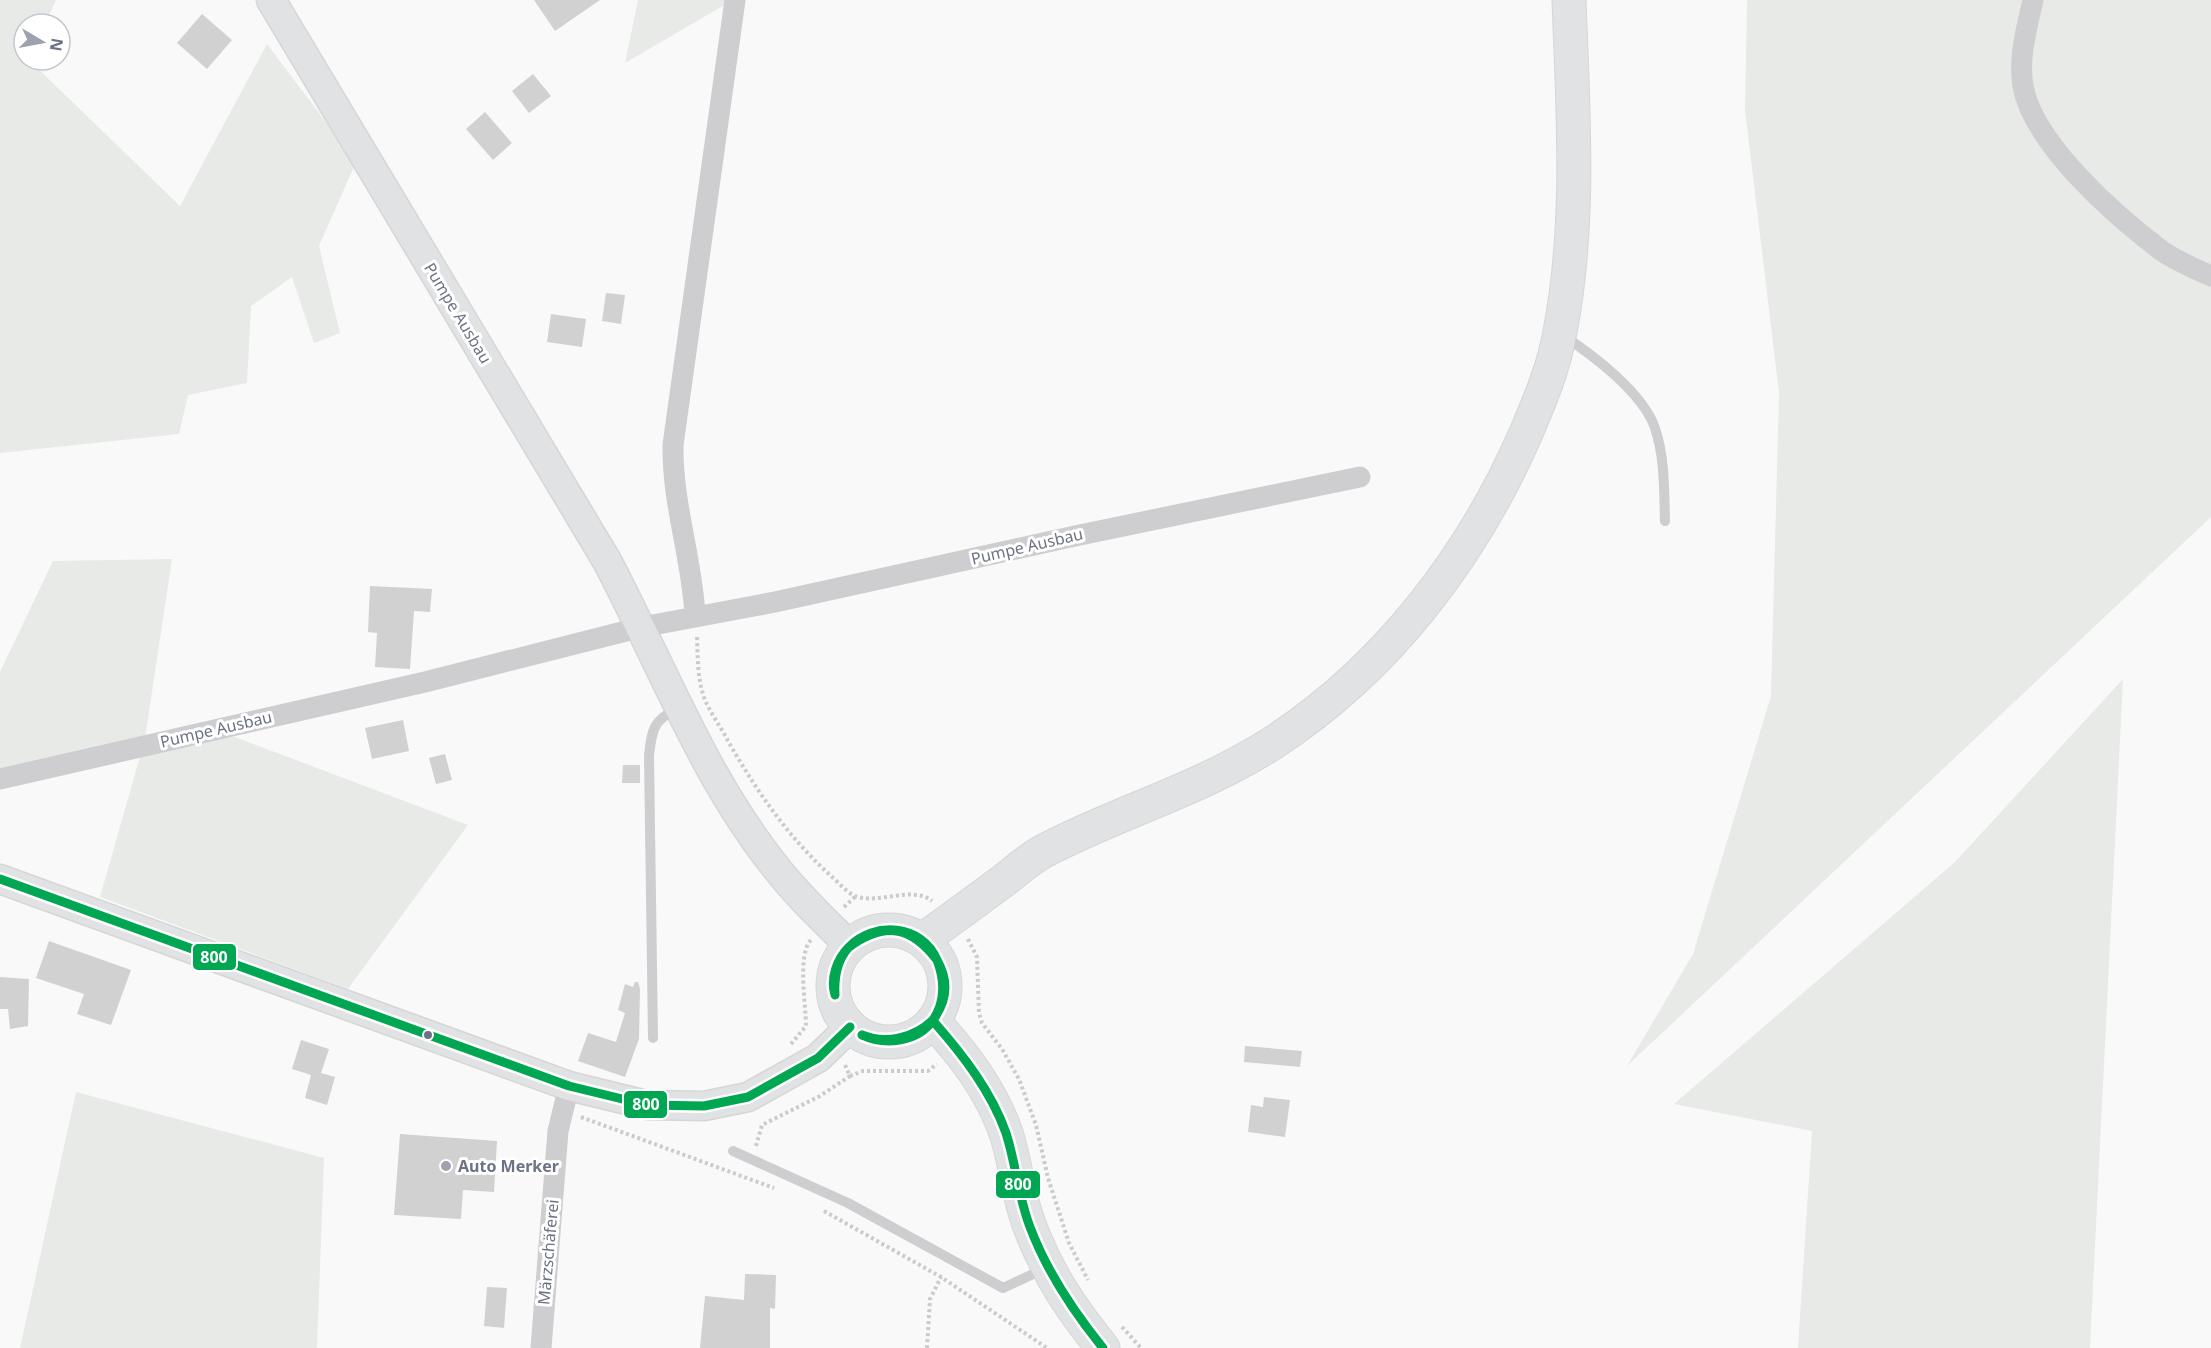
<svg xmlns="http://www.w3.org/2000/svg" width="2211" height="1348" viewBox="0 0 2211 1348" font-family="'Noto Sans',sans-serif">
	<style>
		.green { fill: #e7eae7 }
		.building { fill: #d1d1d2 }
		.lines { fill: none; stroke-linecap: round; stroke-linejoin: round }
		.secondary-casing { stroke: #d6d6d7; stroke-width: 31 }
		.primary-casing { stroke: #d5d6d7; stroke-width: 35 }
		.path { stroke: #cbcbcd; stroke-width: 4; stroke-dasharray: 3 3; stroke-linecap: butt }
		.lane { stroke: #ceced0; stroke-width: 10 }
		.street { stroke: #ceced0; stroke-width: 21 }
		.secondary { stroke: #e1e2e3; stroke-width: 28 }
		.primary { stroke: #e1e2e3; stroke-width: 33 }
		.bus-1-casing { stroke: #fff; stroke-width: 14 }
		.bus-1 { stroke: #00a651; stroke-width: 9 }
		.bus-dot { fill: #6d7385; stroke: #fff; stroke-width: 2 }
		.poi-dot { fill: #9ea2ae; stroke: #fff; stroke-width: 2 }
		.labels { text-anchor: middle; stroke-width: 6; stroke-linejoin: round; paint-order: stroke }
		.street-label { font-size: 16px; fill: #6d7385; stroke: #fff }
		.poi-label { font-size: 16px; font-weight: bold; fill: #6d7385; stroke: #fff; text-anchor: start }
		.line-badge { stroke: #fff; stroke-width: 2 }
		.badge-label { font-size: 16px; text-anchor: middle; font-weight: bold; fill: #fff }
	</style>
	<rect width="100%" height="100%" fill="#f9f9f9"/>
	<path class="green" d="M0 0H56L45 24H24V60H29L180 206 267 44 356 162 319 246 340 333 314 343 292 277 251 306 247 383 188 395 179 434 0 453Z
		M638 0H727L726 4 625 63Z
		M1747 0H2211V517L1627 1066 1693 954 1771 696 1779 393 1745 110Z
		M172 559 144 745 235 737 468 825 348 989 100 897 143 746 0 779V672L53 561Z
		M2123 679 2090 1348H1798L1812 1131 1674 1104 1955 862Z
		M76 1092 324 1158 317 1348H20Z"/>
	<path class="building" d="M534 0H600L555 31Z
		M202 14 232 40 207 69 177 43Z
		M533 74 551 96 529 113 512 91Z
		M485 112 512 143 493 160 466 129Z
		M606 293 625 295 621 324 602 321Z
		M551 314 586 319 582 347 547 342Z
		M370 586 432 589 430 612 414 611 410 669 375 667 377 633 368 632Z
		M403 720 409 751 372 759 365 728Z
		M445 754 452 780 436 784 429 758Z
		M623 765H640V783H622Z
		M49 941 131 970 111 1025 77 1014 84 994 36 978Z
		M0 977 29 979 28 1026 10 1029 8 1009H0Z
		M635 982H638L640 989 639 1039 625 1077 578 1061 588 1033 616 1042 625 1013 618 1010 625 984 633 987Z
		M301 1040 329 1049 321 1073 335 1077 327 1105 305 1098 311 1075 292 1069Z
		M1245 1046 1302 1051 1300 1067 1244 1062Z
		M1264 1097 1290 1100 1285 1137 1248 1132 1251 1105 1263 1107Z
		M400 1134 497 1141 494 1192 463 1190 461 1219 394 1215Z
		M745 1274 776 1275 775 1309 770 1308V1348H700L705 1296 744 1300Z
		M487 1287 507 1288 504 1328 484 1326Z"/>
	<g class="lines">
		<g class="secondary-casing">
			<path id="secondary" d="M271 0 607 561C661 663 702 774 774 865 796 894 824 920 849 945
				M0 879 569 1086 647 1105 704 1106 748 1097 818 1058 850 1027"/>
		</g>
		<g class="primary-casing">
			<path id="primary" d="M833 986a56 56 0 1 1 112 0a56 56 0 1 1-112 0Z
				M922 940C949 921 976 901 1003 881 1016 871 1029 859 1044 851 1118 812 1199 790 1271 744 1386 670 1472 557 1526 433 1540 400 1554 367 1560 332 1581 222 1573 111 1569 0
				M934 1022C964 1055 991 1090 1006 1133 1016 1163 1018 1197 1030 1227 1048 1274 1071 1309 1103 1348"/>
		</g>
		<path class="path" d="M697 637C698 659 697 679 705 700 711 714 721 727 728 741 756 790 788 837 830 875 838 882 846 892 855 896 878 905 912 885 932 901
			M844 907 856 896
			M968 939 977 957 979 1013 982 1023 1002 1049 1019 1079 1036 1125 1048 1178 1069 1243 1088 1280
			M791 1044 806 1026C806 1005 797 954 811 940
			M845 1065 850 1076 863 1071H928L937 1064
			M581 1117 774 1188
			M756 1146 762 1125 820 1096 850 1076
			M824 1211 941 1277 1047 1348
			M1122 1327 1141 1348
			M927 1348 930 1299 941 1277"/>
		<path class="lane" d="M1564 336C1594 356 1643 393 1655 428 1665 458 1664 490 1665 521
			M653 1038 649 755C652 730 653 720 677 709
			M733 1151 848 1203 1003 1288 1046 1268"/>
		<path class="street" d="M2033 0C2027 28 2018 57 2023 86 2033 144 2117 217 2162 251 2177 261 2195 269 2211 276
			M695 615C692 558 672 503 673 445L735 0
			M0 779 425 682 642 627 775 602 1075 536 1360 477
			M541 1348 558 1131 569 1086"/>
		<use href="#secondary" class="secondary"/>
		<use href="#primary" class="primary"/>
		<g class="bus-1-casing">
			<path id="bus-1" d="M0 879 569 1086 647 1105 704 1106 748 1097 818 1058 850 1027
				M849 947C874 921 922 924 937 960
				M849 947C885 921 911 926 937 960
				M835 995C830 978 837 959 849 947
				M835 995C834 977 837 960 849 947
				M933 1020C946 1001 945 981 937 960
				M933 1020C947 1001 949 981 937 960
				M934 1022C963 1055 991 1091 1006 1133 1016 1164 1018 1196 1030 1227 1047 1272 1073 1311 1103 1348
				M862 1035C886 1045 914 1038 933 1020
				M862 1035C885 1046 918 1042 933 1020"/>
		</g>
		<use href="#bus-1" class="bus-1"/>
	</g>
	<circle class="bus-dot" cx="428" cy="1035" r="5"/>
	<circle class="poi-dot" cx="446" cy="1166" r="6"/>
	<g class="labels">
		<g class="street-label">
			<text transform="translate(458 313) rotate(59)" y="6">Pumpe Ausbau</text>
			<text transform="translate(1027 546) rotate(-13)" y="6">Pumpe Ausbau</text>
			<text transform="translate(216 729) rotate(-13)" y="6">Pumpe Ausbau</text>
			<text transform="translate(548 1252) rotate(-85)" y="6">Märzschäferei</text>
		</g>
		<g class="poi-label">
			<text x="458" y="1172">Auto Merker</text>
		</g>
	</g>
	<g class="line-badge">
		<rect x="192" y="943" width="45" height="28" rx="6" fill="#00a651"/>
		<rect x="623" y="1090" width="45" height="29" rx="6" fill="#00a651"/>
		<rect x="995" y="1170" width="46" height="29" rx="6" fill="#00a651"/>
	</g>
	<g class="badge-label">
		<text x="214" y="963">800</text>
		<text x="646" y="1110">800</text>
		<text x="1018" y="1190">800</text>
	</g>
	<g transform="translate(42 42) rotate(100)"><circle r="28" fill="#ffffff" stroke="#c5c7ce" stroke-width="1.5"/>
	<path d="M0-4.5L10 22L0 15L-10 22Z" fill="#9ea2ae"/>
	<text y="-9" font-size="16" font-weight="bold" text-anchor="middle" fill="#6d7385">N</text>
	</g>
</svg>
